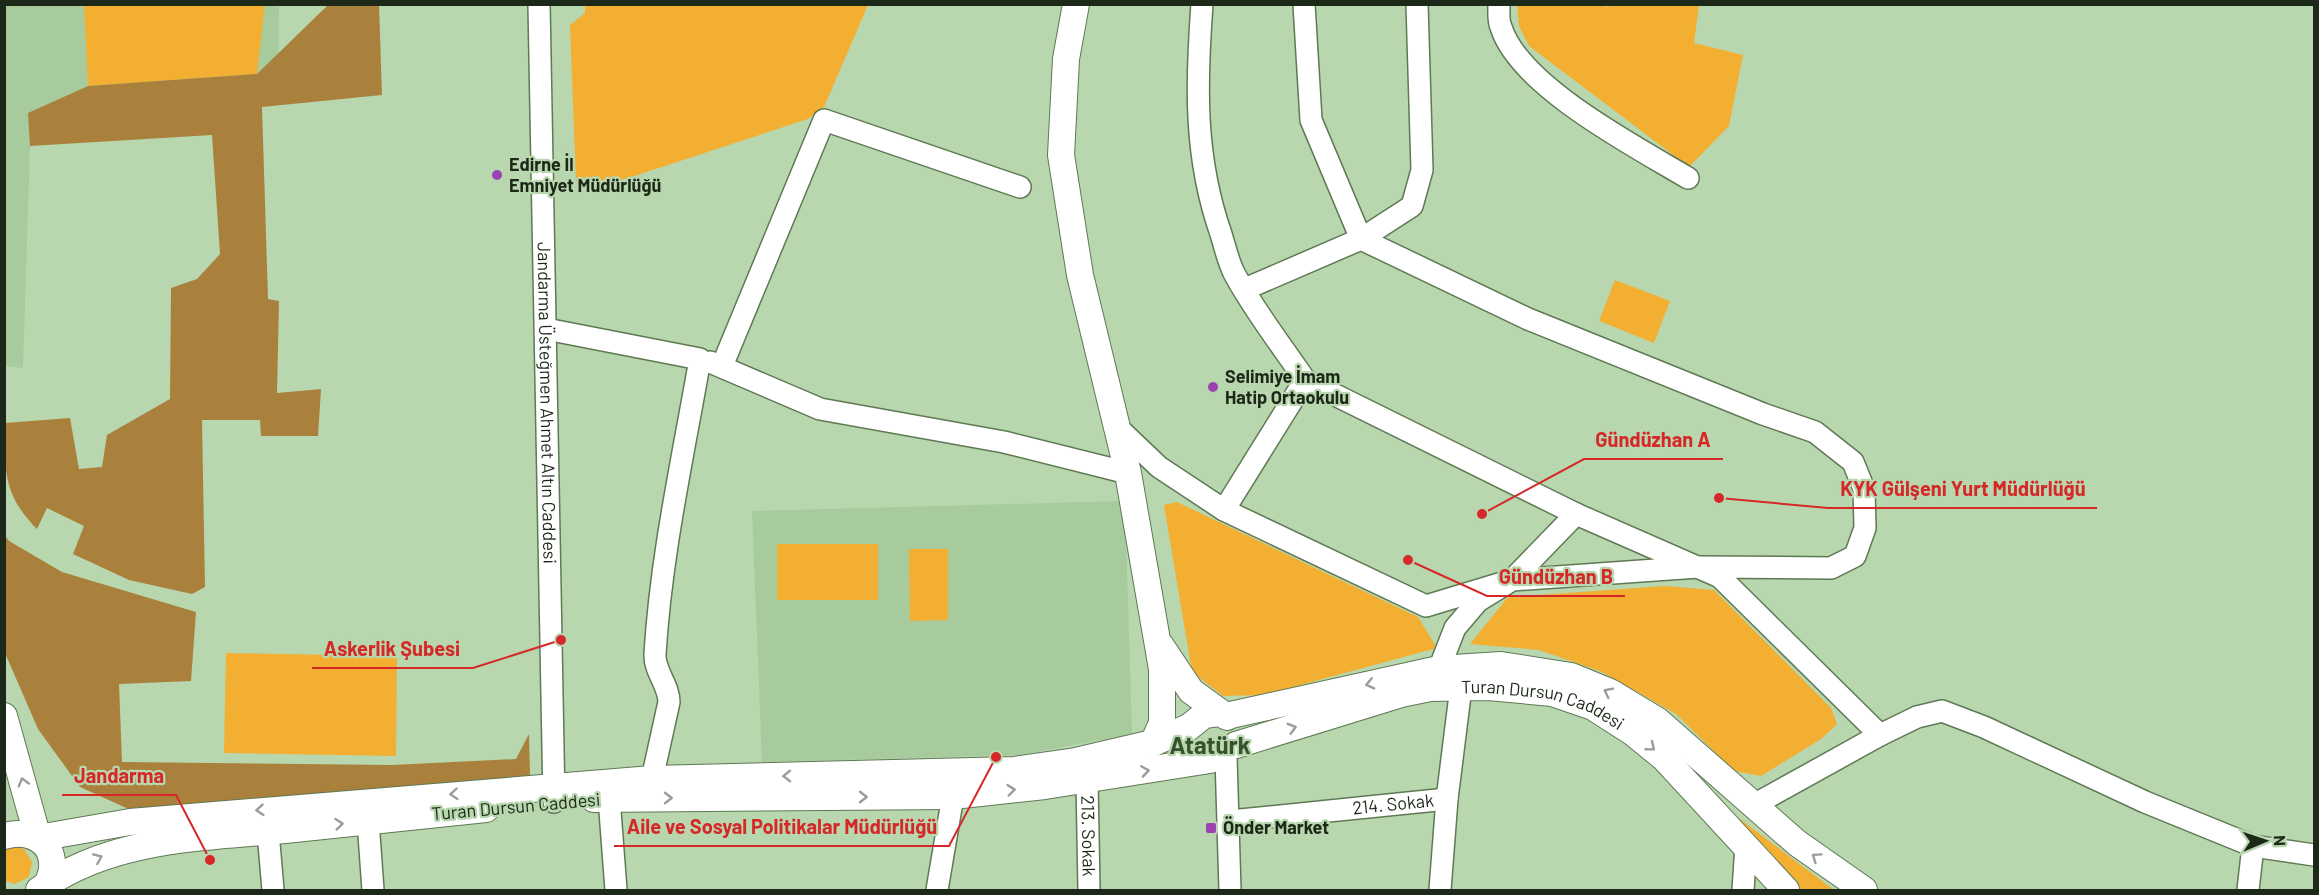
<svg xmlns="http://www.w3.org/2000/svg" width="2319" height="895" viewBox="0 0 2319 895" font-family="Barlow,sans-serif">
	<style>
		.built { fill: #a8cb9d }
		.green { fill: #f2af32 }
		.forest { fill: #aa813c }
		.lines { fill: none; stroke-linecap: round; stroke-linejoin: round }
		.minor-casing { stroke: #5e7954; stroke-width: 24 }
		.major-casing { stroke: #5e7954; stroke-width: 28 }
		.minor { stroke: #fff; stroke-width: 21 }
		.major { stroke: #fff; stroke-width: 26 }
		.oneway { stroke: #999e97 }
		.poi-dot { fill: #9843b1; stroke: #b8d7ae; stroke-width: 2 }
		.labels { text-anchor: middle; stroke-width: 4.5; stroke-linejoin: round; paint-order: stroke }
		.poi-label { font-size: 18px; font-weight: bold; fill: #1c2818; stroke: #b8d7ae; text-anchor: start }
		.street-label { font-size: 18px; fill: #1c2818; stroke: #b8d7ae }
		.district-label { font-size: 24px; font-weight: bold; fill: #37522e; stroke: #b8d7ae }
		.leader { fill: none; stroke: #d62828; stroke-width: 2 }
		.callout-dot { fill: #d62828; stroke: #b8d7ae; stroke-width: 2 }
		.callout-label { font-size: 20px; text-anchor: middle; font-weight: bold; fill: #d62828; stroke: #b8d7ae; stroke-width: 4.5; stroke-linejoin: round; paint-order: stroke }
	</style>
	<rect width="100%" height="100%" fill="#b8d7ae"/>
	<path class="built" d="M5 5H279L278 104 30 146 23 368 5 366Z
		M1125 501 1132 734 1020 755 762 762 752 511Z"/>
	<path class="green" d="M1599 4 1607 7 1612 4 1699 5 1694 43 1743 55 1729 126 1689 167 1529 46 1519 26 1517 5Z
		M84 5H265L257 74 88 86Z
		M585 5H868L824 107 808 119 616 182 576 184 570 25 585 13Z
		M1615 280 1670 301 1654 343 1599 321Z
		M1177 502 1418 617 1437 648 1264 695 1223 696 1192 672 1164 505Z
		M777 544H878V600H777Z
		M909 549H948V620L910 621Z
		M1665 586 1714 590 1831 708 1837 724 1821 739 1761 776 1734 771 1676 714 1602 672 1539 650 1470 644 1508 597Z
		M226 653 397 656 396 756 224 753Z
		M1740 819 1834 890H1801L1739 825Z
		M9 846 24 849 32 862 29 877 15 884 5 881 4 849Z"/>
	<path class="forest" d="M328 5H379L382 95 262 107 268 299 279 301 277 393 321 389 318 436H261L260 420H202L205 587 192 594 129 580 73 554 84 526 47 508 37 529C3 495 4 468 5 423L70 418 79 469 102 467 107 435 170 399 171 288 197 279 220 254 212 135 30 146 28 113 88 86 257 74Z
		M4 534 9 541 62 572 196 612 191 681 119 684 122 762 392 765 516 759 529 734 530 776 133 811 80 787 38 729 5 653Z"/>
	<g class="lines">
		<g class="minor-casing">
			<g id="minor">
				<path id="s1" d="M539 4 554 802"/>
				<path d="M1499 4C1499 12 1498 21 1501 27 1519 86 1636 147 1688 178"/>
				<path d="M1361 239 1528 319 1763 414 1815 432 1853 462 1864 489 1865 528 1855 556 1831 568 1698 567 1512 580 1478 601 1455 628 1439 669"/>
				<path d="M1361 239 1412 206 1422 170 1417 4"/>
				<path d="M1245 289 1361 239 1311 120 1304 4"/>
				<path d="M546 329 700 359C683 457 661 555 655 654 654 671 669 685 669 702L652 779"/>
				<path d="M710 362 820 409 1004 442 1128 473"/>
				<path d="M722 366 824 120 1020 187"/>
				<path d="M1117 427 1159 467 1224 510 1305 380C1282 346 1253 309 1234 273 1228 261 1225 247 1221 234 1194 157 1196 85 1202 4"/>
				<path d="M1224 510 1426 606 1512 580 1576 514 1305 380"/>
				<path d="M1576 514 1720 577 1880 735 1752 806"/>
				<path d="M1880 735 1917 717 1942 711 1984 727 2145 802 2253 846 2314 855"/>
				<path d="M1226 757 1230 890"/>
				<path id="s2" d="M1087 780 1089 890"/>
				<path d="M609 798 616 890"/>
				<path d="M368 821 373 890"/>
				<path id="s3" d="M1230 821 1447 799"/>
				<path d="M268 832 273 890"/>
				<path d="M937 890 953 796"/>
				<path d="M1440 890 1447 799 1461 687"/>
				<path d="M1743 890 1746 846"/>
				<path d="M2248 890 2253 846"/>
			</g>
		</g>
		<g class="major-casing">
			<g id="major">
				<path d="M1076 4 1066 59 1061 155 1080 275 1128 473 1162 669V723L1153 743"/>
				<path d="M1161 646 1191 691 1227 717"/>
				<path d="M4 716 38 838"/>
				<path d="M1226 716 1439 669 1501 665 1571 676 1610 692 1658 721 1797 843 1864 890"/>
				<path id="s4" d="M1236 745 1401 694 1430 688 1488 687 1552 693 1593 707 1632 732 1664 758 1786 890"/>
				<path d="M594 799 953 796 1045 786 1210 760"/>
				<path d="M4 836C27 829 54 840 52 867 52 876 47 883 45 890"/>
				<path d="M38 838 130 822 652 779 1014 770 1076 761 1153 743 1189 727 1204 715 1219 713 1226 716"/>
				<path d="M39 890C109 838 201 838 285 830 352 823 419 816 486 809"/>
			</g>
		</g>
		<use href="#minor" class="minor"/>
		<use href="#major" class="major"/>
	</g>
	<defs><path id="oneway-chevron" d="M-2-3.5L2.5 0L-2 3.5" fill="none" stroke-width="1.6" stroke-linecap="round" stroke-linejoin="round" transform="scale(1.5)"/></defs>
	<g class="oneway">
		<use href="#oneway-chevron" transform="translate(1370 684) rotate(167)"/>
		<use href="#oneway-chevron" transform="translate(1608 692) rotate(-153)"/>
		<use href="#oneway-chevron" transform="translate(1292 728) rotate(-16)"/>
		<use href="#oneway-chevron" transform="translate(1651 747) rotate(39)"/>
		<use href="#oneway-chevron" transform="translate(1145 771) rotate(-9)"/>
		<use href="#oneway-chevron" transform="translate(787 776) rotate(179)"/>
		<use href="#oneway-chevron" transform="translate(23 782) rotate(-106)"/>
		<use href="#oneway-chevron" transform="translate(1011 790) rotate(-6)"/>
		<use href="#oneway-chevron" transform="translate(454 794) rotate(175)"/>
		<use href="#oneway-chevron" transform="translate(863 797)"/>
		<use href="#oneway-chevron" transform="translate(668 798)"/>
		<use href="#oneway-chevron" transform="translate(260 810) rotate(175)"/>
		<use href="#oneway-chevron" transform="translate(339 824) rotate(-6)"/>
		<use href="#oneway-chevron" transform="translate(1816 857) rotate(-145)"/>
		<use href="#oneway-chevron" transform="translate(98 858) rotate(-23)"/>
	</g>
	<g class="poi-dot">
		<circle cx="497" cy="175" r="6"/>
		<circle cx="1213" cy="387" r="6"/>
		<rect x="1205" y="822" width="12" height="12" rx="3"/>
	</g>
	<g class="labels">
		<g class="poi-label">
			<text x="509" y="171">Edirne İl<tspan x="509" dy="21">Emniyet Müdürlüğü</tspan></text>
			<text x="1225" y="383">Selimiye İmam<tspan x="1225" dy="21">Hatip Ortaokulu</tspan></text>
			<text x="1223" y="834">Önder Market</text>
		</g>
		<g class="street-label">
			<text dy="6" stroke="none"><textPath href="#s1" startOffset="399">Jandarma Üsteğmen Ahmet Altın Caddesi</textPath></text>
			<text dy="6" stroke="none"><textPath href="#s4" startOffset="318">Turan Dursun Caddesi</textPath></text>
			<text dy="6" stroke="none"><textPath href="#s3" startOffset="164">214. Sokak</textPath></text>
			<text transform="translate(516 807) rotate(-5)" y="6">Turan Dursun Caddesi</text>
			<text dy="6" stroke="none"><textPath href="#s2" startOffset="56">213. Sokak</textPath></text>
		</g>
		<g class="district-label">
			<text x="1210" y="754">Atatürk</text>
		</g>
	</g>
	<path class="leader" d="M1482 514L1584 459H1723M1719 498L1828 508H2097M1408 560L1487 596H1625M561 640L473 668H312M210 860L176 795H62M996 757L949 846H614"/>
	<g class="callout-dot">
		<circle cx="1482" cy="514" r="6"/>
		<circle cx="1719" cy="498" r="6"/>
		<circle cx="1408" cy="560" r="6"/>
		<circle cx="561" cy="640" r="6"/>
		<circle cx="210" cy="860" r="6"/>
		<circle cx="996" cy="757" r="6"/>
	</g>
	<g class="callout-label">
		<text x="1653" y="447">Gündüzhan A</text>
		<text x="1963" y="496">KYK Gülşeni Yurt Müdürlüğü</text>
		<text x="1556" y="584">Gündüzhan B</text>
		<text x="392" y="656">Askerlik Şubesi</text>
		<text x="119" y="783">Jandarma</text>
		<text x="782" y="834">Aile ve Sosyal Politikalar Müdürlüğü</text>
	</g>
	<rect width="2319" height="895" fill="none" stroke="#1c2818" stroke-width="12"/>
	<g transform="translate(2265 841) rotate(88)" stroke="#b8d7ae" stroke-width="4.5" paint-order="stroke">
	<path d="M0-4.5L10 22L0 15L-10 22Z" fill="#1c2818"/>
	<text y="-9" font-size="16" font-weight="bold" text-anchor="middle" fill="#1c2818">N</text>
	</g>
</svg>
